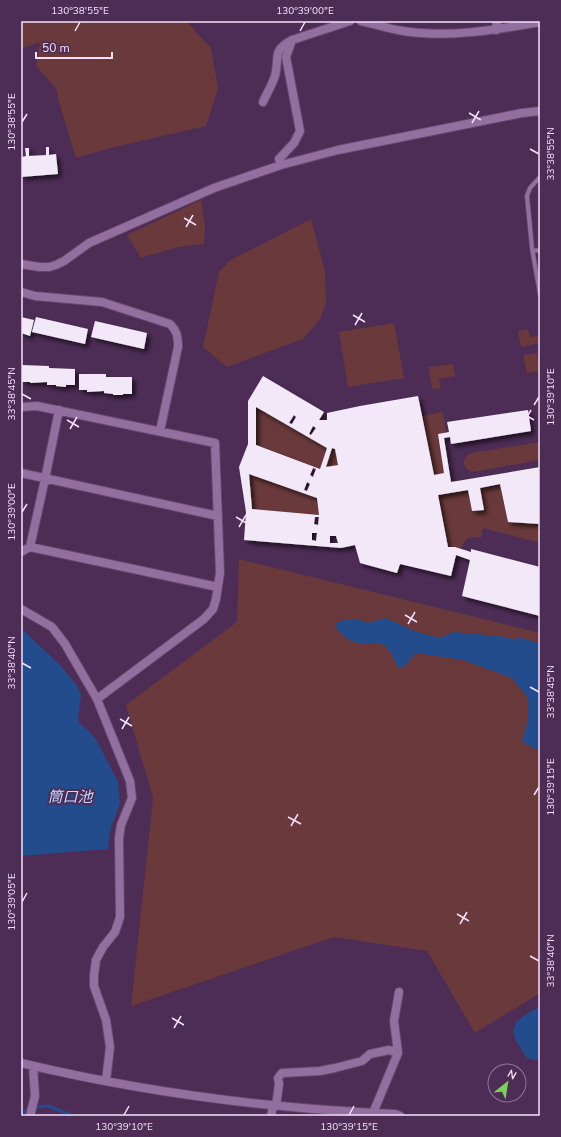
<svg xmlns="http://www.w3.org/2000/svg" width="561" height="1137" viewBox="0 0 561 1137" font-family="'Nunito Sans','Noto Sans JP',sans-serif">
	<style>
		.green { fill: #6a393b }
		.water { fill: #224c8b }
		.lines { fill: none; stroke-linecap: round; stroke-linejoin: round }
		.stream { stroke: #224c8b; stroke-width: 3 }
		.building { fill: #f3e8f7; fill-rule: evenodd; filter: url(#shadow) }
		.service-casing { stroke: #65486d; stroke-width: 5.5 }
		.minor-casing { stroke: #65486d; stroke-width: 10 }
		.service { stroke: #936f9f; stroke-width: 4 }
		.minor { stroke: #936f9f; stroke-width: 8 }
		.ticks { fill: none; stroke: #f6e1fc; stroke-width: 1.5 }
		.labels { text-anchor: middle; stroke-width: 4; stroke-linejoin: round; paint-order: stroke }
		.water-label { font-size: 15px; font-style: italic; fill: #c1dafe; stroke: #4d2c56 }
		.neatline { fill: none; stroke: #f6e1fc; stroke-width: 1.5 }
		.ticks-label { font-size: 10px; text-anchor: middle; fill: #f6e1fc }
	</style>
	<defs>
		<filter id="shadow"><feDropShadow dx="3.5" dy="3.5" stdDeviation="2" flood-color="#0009"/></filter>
	</defs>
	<rect width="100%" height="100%" fill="#4d2c56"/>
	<path class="green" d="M21 21H187L192 28 211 48 218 88 206 126 111 148 76 158 59 102 56 88 36 66 40 42 21 49Z
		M201 200 205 227 204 244 178 247 141 258 127 235Z
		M311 219 325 271 326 304 320 319 303 339 227 367 203 347 219 272 229 261Z
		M394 323 404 378 348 387 339 332Z
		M528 329 530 337 540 335V343L521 347 518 331Z
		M537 353 538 362H540V371L527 373 523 355Z
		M453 364 455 376 439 379 441 388 432 389 429 367Z
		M256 407 327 448 320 469 256 445Z
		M443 412 446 432 438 434 444 473 434 475 422 416Z
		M540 442V460L473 472C461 469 461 457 472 453Z
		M332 448 335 449 338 465 326 467Z
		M249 474 317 498 319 515 252 509Z
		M500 484 508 522 540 524V543L483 528 481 538C469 535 465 539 461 549L448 547 438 496 468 490 472 511 483 510 480 488Z
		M239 559 540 633V993L475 1033 427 951 334 937 131 1006 153 798 126 705 237 622Z"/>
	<path class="water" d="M386 618 414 631 439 638 454 632 499 636 512 639 523 638 540 644V751L522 742 528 720V698L512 678 463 660 416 653 405 666 399 668C394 662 392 651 385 646 375 639 362 646 351 641 344 638 339 631 335 626L339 621 345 620 358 619 368 623Z
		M21 628 61 666 78 687 81 696 78 719 80 724 88 730 96 739 118 782 120 803 111 828 108 849 21 856Z
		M540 1007V1059L533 1060 526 1057 515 1039 513 1031 516 1022 528 1013Z"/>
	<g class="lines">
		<path class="stream" d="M21 1114 29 1108 48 1106 74 1116"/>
	</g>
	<path class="building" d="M46 147H49V155L56 154 58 174 21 177V157L26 156 25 148H29V156L46 155Z
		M21 317 34 320 30 336 21 333Z
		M36 317 88 329 85 344 32 332Z
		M95 321 147 333 144 349 91 337Z
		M22 365 49 366V368L75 369V385H66V387L56 386V385H47V382L30 383V382H22Z
		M79 374H106V377H132V394H123V395H113V394L104 393V391L87 392V390H79Z
		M263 376 324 412 319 420H327V413L360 406 418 396 434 475 444 473 438 434 449 432 447 422 528 410 531 431 451 444 450 437 444 438 451 482 540 467V524L508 522 500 484 480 488 484 510 472 511 468 490 438 495 448 547H455L471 552V549L540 567V616L462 596 470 560 456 555 451 576 400 564 397 573 360 563 355 545 341 548 244 540 246 512 239 467 248 444V401ZM256 407 327 448 320 469 256 445ZM294 415 296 417 292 424 289 423ZM313 426 316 428 311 435 309 434ZM332 448 335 449 338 465 326 467ZM313 468 316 469 313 477 310 475ZM249 474 317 498 319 515 252 509ZM307 482 310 484 307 491 304 490ZM315 517H319L318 525 314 524ZM312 533H317L316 541 312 540ZM330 536H336L338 543H330Z"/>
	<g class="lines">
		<g class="service-casing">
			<path id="service" d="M540 177 530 188 527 196 532 248 540 294
				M533 251 540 250"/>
		</g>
		<g class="minor-casing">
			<path id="minor" d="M361 21C375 24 389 29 403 31 449 38 495 30 540 22
				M496 30 497 21
				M263 102C267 93 272 85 275 76 280 58 271 51 292 40
				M281 165 279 159 294 143 300 131 286 57 292 40 350 21
				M21 264 39 267H49L56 265 64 261 89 243 214 188 281 165 338 150 522 113 540 111
				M21 292 35 296 102 302 170 324C177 331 178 337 178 347L160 431
				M21 407 37 406 215 443 220 573 216 599 213 609 204 619 97 699
				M21 473 218 516
				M30 547 45 479 59 410
				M21 552 30 547 218 587
				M21 609 52 627 65 644 97 699 130 781 132 798 121 825 119 838 120 917 115 932 103 947 96 960 94 975V986L106 1020 110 1047 106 1081
				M398 1053 394 1021 399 992
				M21 1063C117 1086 215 1101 314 1109 341 1111 368 1113 395 1114L400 1116
				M276 1106 279 1084 278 1078 282 1073 320 1071 335 1068 362 1061 370 1054 389 1050 398 1053 373 1113
				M30 1116 35 1096 33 1066
				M271 1116 273 1106"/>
		</g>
		<use href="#service" class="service"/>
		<use href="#minor" class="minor"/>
	</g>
	<path class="ticks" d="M75 31 80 22M300 31 305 22M469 113 481 120M22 122 27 114M472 123 479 111M530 149 539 154M184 218 196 225M186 227 193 215M353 315 365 322M355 325 362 313M22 394 31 399M534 405 539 397M522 413 534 420M67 420 79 427M524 422 531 410M70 429 77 417M22 512 27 504M236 517 248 524M239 527 246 515M405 615 417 622M408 624 415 612M22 663 31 668M530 687 539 692M120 719 132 726M122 729 129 717M534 795 539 787M288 817 301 824M291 826 298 814M22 902 27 893M457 914 469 921M460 924 467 912M530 956 539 961M172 1018 184 1025M174 1028 181 1016M124 1115 129 1106M349 1115 354 1106"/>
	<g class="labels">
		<g class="water-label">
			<text x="70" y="802">筒口池</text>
		</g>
	</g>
	<rect width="561" height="1137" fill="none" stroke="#4d2c56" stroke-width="44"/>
	<g transform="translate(507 1083) rotate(30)"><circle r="19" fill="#4d2c56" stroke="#917498"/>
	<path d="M0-3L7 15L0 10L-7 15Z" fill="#78d158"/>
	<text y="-6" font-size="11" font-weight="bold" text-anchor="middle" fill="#f6e1fc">N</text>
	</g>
	<path d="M36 52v6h76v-6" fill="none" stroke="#f6e1fc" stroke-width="2"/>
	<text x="42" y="52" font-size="12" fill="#f6e1fc" stroke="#4d2c56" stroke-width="3" paint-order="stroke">50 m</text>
	<rect x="22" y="22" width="517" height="1093" class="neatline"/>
	<g class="ticks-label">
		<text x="80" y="14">130°38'55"E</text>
		<text x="305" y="14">130°39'00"E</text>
		<text transform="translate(11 122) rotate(-90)" y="4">130°38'55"E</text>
		<text transform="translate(550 154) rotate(-90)" y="4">33°38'55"N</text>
		<text transform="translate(11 394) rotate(-90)" y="4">33°38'45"N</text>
		<text transform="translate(550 397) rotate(-90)" y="4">130°39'10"E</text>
		<text transform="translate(11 512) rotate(-90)" y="4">130°39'00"E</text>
		<text transform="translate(11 663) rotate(-90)" y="4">33°38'40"N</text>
		<text transform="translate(550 692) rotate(-90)" y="4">33°38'45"N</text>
		<text transform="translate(550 787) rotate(-90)" y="4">130°39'15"E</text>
		<text transform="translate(11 902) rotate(-90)" y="4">130°39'05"E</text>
		<text transform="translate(550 961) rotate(-90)" y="4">33°38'40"N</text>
		<text x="124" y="1130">130°39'10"E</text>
		<text x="349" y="1130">130°39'15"E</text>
	</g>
</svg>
